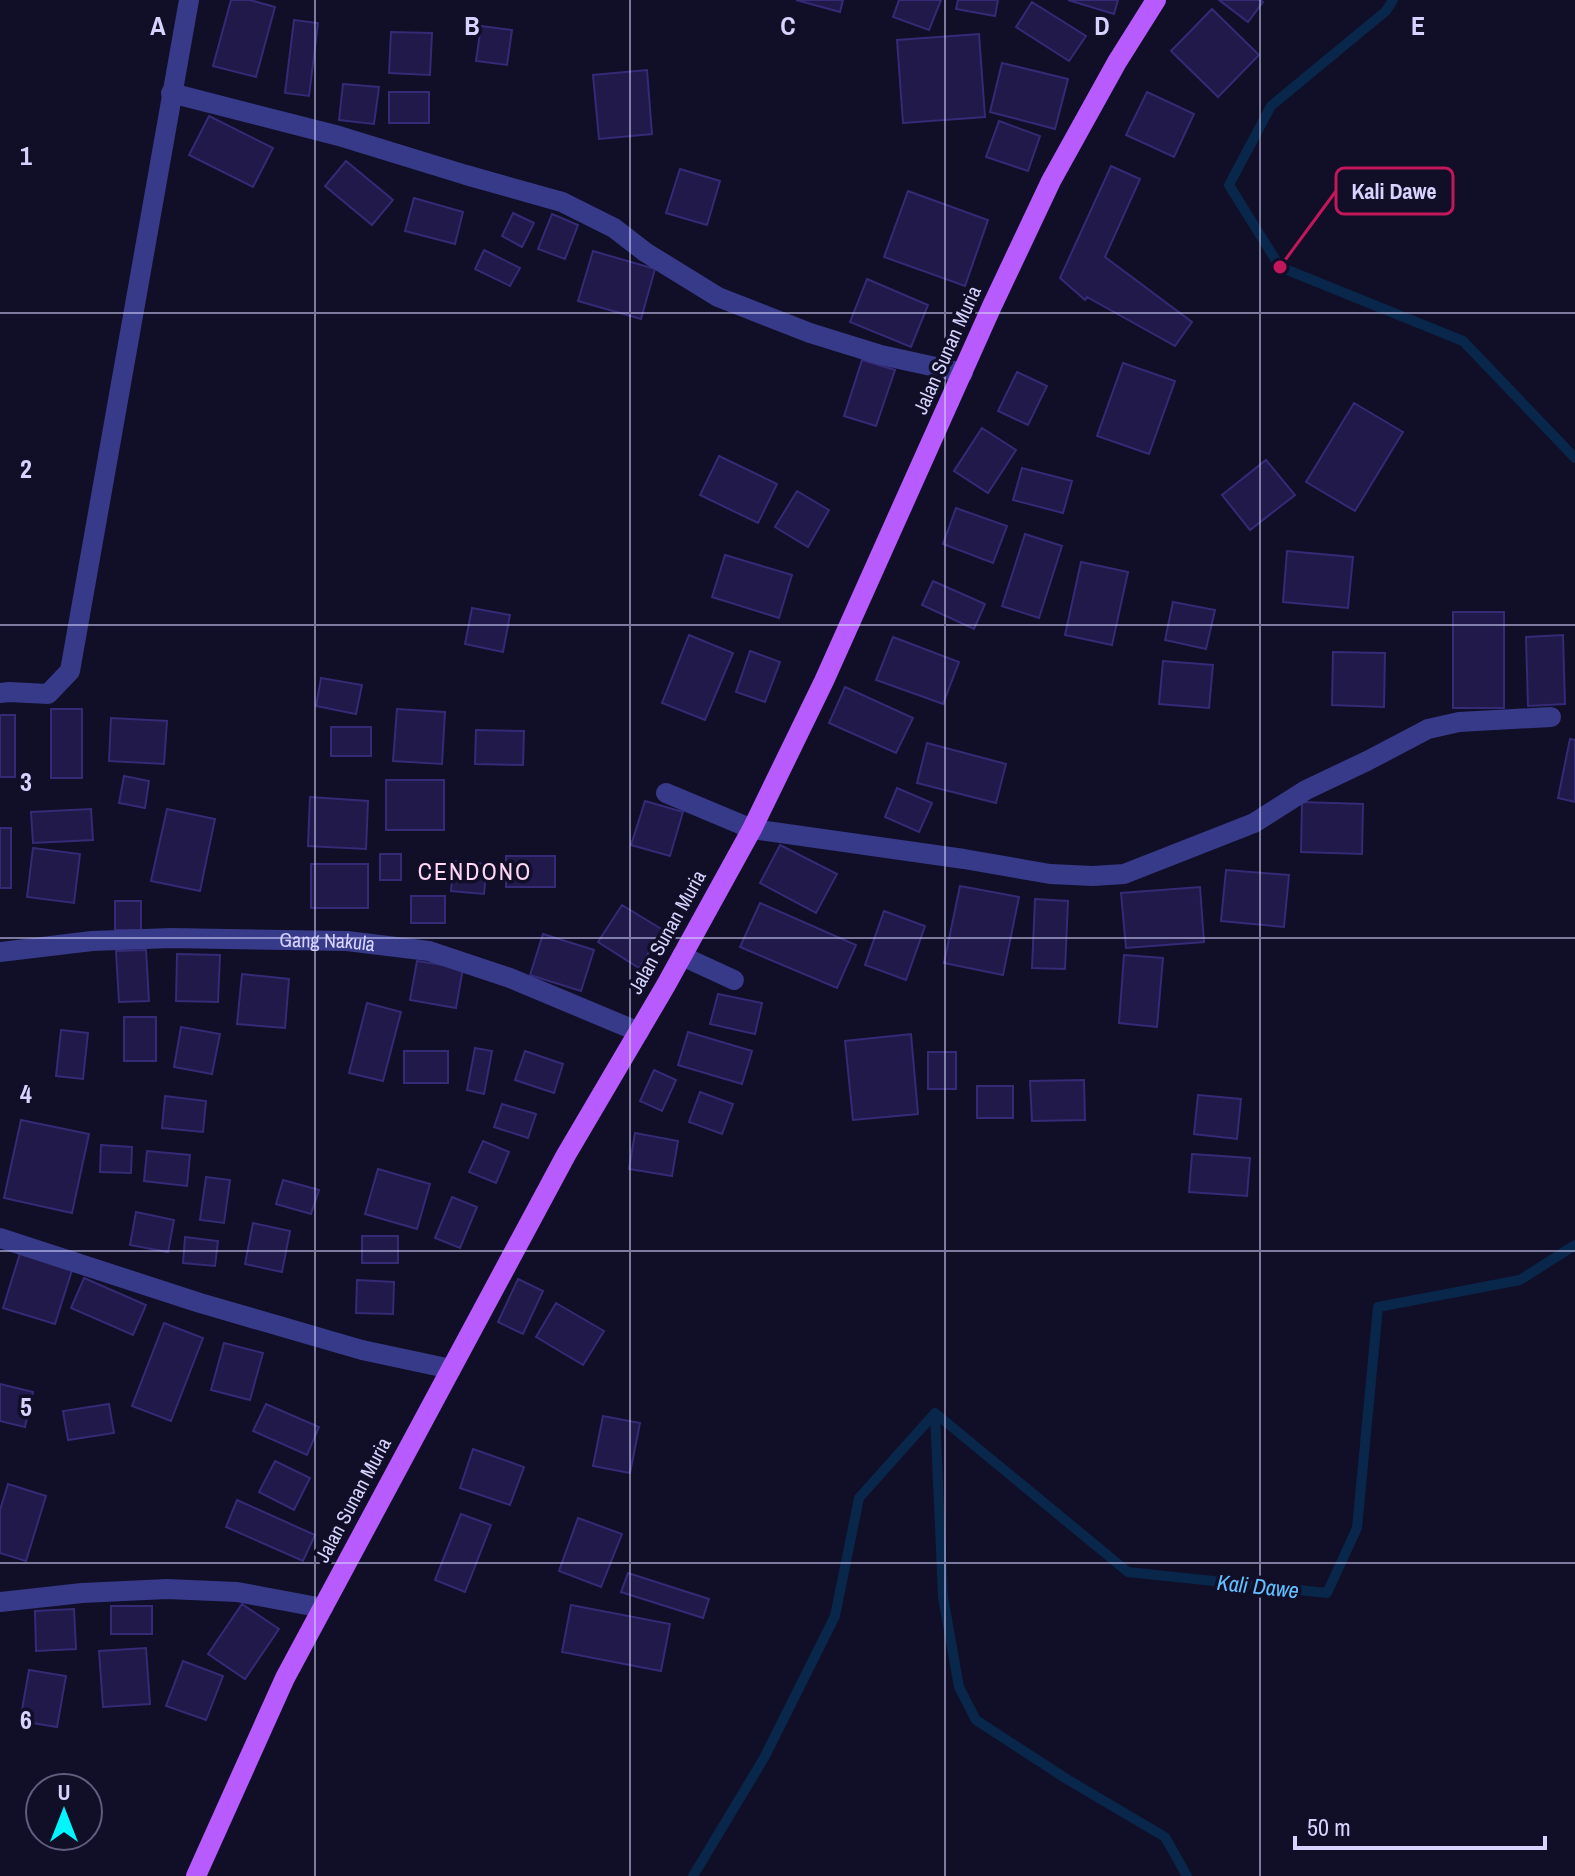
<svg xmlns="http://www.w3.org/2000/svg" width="1575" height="1876" viewBox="0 0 1575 1876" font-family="'Archivo Narrow',sans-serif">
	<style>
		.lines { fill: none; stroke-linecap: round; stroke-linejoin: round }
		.stream { stroke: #09264b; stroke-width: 10 }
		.building { fill: #201949; stroke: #342a76; stroke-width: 2 }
		.minor { stroke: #373989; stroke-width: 20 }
		.primary { stroke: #b75bff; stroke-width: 20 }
		.grid { fill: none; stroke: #d6d4ff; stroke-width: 2; stroke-opacity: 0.55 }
		.labels { text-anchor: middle; stroke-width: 7; stroke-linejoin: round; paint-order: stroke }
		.street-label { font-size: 20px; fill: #d6d4ff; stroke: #110e27 }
		.water-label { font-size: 22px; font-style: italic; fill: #62c1ff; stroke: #110e27 }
		.quarter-label { font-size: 24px; letter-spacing: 2px; fill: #ffd6f3; stroke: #110e27 }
		.grid-label { font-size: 26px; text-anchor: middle; font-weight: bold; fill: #d6d4ff; stroke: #110e27; stroke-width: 7; stroke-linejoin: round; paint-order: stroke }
		.leader { fill: none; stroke: #c2185b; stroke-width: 3 }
		.callout-dot { fill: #c2185b; stroke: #110e27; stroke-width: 3 }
		.callout { fill: #110e27; stroke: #c2185b; stroke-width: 3 }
		.callout-label { font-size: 22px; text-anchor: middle; font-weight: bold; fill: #d6d4ff }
	</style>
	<rect width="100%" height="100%" fill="#110e27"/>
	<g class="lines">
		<path class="stream" d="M1393 0 1386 11 1271 106 1229 185 1280 267 1463 341 1575 458
			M935 1413 1128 1572 1327 1593 1357 1528 1378 1307 1520 1280 1575 1245
			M935 1413 943 1597 959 1687 976 1720 1065 1778 1165 1837 1187 1876
			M693 1876 764 1758 835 1616 859 1498 935 1413"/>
	</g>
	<path class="building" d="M231 0H250L275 7 256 77 213 66Z
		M796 0H843L840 12Z
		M899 0H941L929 30 893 17Z
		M958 0H998L995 16 956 9Z
		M1068 0H1118L1114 14Z
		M1219 0H1260L1263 2 1248 22Z
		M1032 2 1086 36 1069 61 1016 27Z
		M1212 9 1259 55 1218 97 1171 51Z
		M294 20 318 23 309 96 285 93Z
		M481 26 512 30 507 65 476 61Z
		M391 32 432 33 430 75 389 73Z
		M979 34 985 117 903 123 897 40Z
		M1002 63 1068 79 1055 129 990 112Z
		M647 70 652 134 599 139 593 75Z
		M343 84 379 87 374 124 339 120Z
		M389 92H429V123H389Z
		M1147 92 1194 114 1174 157 1126 135Z
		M209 116 273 148 253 187 189 155Z
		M999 121 1040 136 1028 171 986 157Z
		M346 161 393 200 372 225 325 186Z
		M1111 166 1140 179 1105 257 1192 322 1175 346 1087 297 1085 300 1060 278Z
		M680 169 720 181 707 225 666 213Z
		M908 191 988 220 965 286 884 257Z
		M414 198 463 212 455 244 405 231Z
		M513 213 534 223 522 247 502 236Z
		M552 214 578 225 565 259 538 249Z
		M484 250 520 268 510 286 475 269Z
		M593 251 655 269 641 319 578 301Z
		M867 279 928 305 911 347 850 322Z
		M862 360 895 370 876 426 844 416Z
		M1123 363 1175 381 1149 454 1097 436Z
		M1017 372 1047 386 1028 425 998 411Z
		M1354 403 1403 432 1355 511 1306 482Z
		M982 428 1016 450 988 493 954 471Z
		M719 456 777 484 758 523 700 495Z
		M1266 460 1295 495 1250 530 1222 495Z
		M1022 468 1072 481 1063 513 1013 500Z
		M797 491 829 510 808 547 775 527Z
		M956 508 1007 526 993 563 943 544Z
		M1025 534 1062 546 1039 618 1002 606Z
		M1287 551 1353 557 1348 608 1283 602Z
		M725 555 792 575 779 618 712 597Z
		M1081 562 1128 572 1112 645 1065 635Z
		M933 581 985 604 974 629 922 605Z
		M1173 602 1215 610 1206 649 1165 640Z
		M472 608 510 615 503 652 465 644Z
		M1453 612H1504V708H1453Z
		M689 635 733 653 705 720 662 703Z
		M1563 635 1565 704 1528 706 1526 637Z
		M893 637 959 662 943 704 876 680Z
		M750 651 780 662 765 702 736 692Z
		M1333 652 1385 653 1384 707 1332 705Z
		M1163 661 1213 665 1209 708 1159 704Z
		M321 678 362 685 356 714 316 706Z
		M845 687 913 718 896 753 829 723Z
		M51 709H82V778H51Z
		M397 709 445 712 442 764 393 761Z
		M0 715H15V777H0Z
		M111 718 167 721 164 764 109 761Z
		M331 727H371V756H331Z
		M476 730 524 731 523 765 475 764Z
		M1570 739 1575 740V802L1558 798Z
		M927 743 1006 764 996 803 917 783Z
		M124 776 149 781 145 808 119 803Z
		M386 780H444V830H386Z
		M897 788 932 803 919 832 885 817Z
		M310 797 368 801 366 849 308 846Z
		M645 801 683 812 670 856 631 845Z
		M1302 802 1363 804 1362 854 1301 852Z
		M91 809 93 840 33 843 31 812Z
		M167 809 215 819 200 891 151 881Z
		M0 828H11V888H0Z
		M780 845 837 874 816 913 760 883Z
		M33 848 80 854 74 903 27 897Z
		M380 854H401V880H380Z
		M506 856H555V887H506Z
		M454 861 487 864 484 894 451 891Z
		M311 864H368V908H311Z
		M1226 870 1289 875 1284 927 1221 921Z
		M960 886 1019 897 1003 975 944 963Z
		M1200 887 1204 942 1126 948 1121 893Z
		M411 896H445V923H411Z
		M1035 899 1068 901 1065 969 1032 968Z
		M115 901H141V930H115Z
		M760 903 856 945 837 988 740 947Z
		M622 905 663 930 639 968 598 942Z
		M884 911 925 926 906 980 865 965Z
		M543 934 594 950 581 991 530 975Z
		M146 950 149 1001 119 1002 116 951Z
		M177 954 220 955 218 1002 176 1001Z
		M1124 955 1163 958 1157 1027 1119 1023Z
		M417 961 463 968 456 1008 410 1000Z
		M242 974 289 979 285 1028 237 1024Z
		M718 994 762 1003 755 1034 710 1024Z
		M367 1003 401 1012 383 1081 349 1073Z
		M124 1017H156V1061H124Z
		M181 1027 220 1034 212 1074 174 1067Z
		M61 1030 88 1033 83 1079 56 1076Z
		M688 1032 752 1051 742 1084 678 1065Z
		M911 1034 918 1114 853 1120 845 1041Z
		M475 1048 492 1051 484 1094 467 1090Z
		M404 1051H448V1083H404Z
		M525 1051 563 1064 554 1093 515 1080Z
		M928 1052H956V1089H928Z
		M654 1070 676 1080 662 1111 640 1101Z
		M1084 1080 1085 1120 1032 1121 1030 1081Z
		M977 1086H1013V1118H977Z
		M700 1092 733 1104 722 1134 689 1122Z
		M1198 1095 1241 1099 1237 1139 1194 1134Z
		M165 1096 206 1101 203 1132 162 1128Z
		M502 1104 536 1114 528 1138 494 1127Z
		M21 1120 89 1134 72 1213 4 1198Z
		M635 1133 678 1141 672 1176 629 1169Z
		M483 1141 509 1152 496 1183 469 1172Z
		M101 1145 132 1147 131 1173 100 1172Z
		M147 1151 190 1155 187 1186 144 1181Z
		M1192 1154 1250 1158 1247 1196 1189 1192Z
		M378 1169 430 1184 417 1229 365 1214Z
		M206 1177 230 1180 224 1223 200 1220Z
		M283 1180 319 1190 311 1214 276 1204Z
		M452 1197 477 1207 460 1248 435 1238Z
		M136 1212 174 1220 168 1252 130 1245Z
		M253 1223 290 1231 282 1272 245 1264Z
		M362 1236H398V1263H362Z
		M185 1237 218 1241 215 1266 183 1263Z
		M21 1250 73 1267 55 1324 3 1308Z
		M84 1278 146 1305 133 1335 71 1308Z
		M518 1279 543 1291 523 1334 498 1322Z
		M357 1280 394 1282 393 1314 356 1313Z
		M556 1303 604 1331 583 1365 536 1337Z
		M164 1323 203 1338 171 1421 132 1406Z
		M224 1343 263 1353 250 1400 211 1390Z
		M0 1384 33 1392 25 1427 0 1421Z
		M109 1404 114 1433 68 1440 63 1411Z
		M266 1404 319 1427 307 1455 253 1431Z
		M603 1416 640 1423 630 1473 593 1466Z
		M473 1449 524 1467 510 1505 460 1488Z
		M275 1461 310 1478 294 1510 259 1492Z
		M8 1484 46 1496 26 1561 0 1553V1510Z
		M237 1500 315 1535 303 1561 226 1527Z
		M461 1514 491 1525 465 1592 435 1580Z
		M578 1518 622 1534 601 1587 559 1571Z
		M628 1573 709 1599 703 1618 621 1592Z
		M242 1604 279 1629 245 1679 208 1654Z
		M571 1605 670 1624 661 1671 562 1652Z
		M111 1606H152V1634H111Z
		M74 1609 76 1649 36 1651 35 1611Z
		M146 1648 150 1704 103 1707 99 1651Z
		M183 1661 223 1676 206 1720 166 1706Z
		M29 1670 66 1676 57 1727 20 1721Z"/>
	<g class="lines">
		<g class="minor">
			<path d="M171 93 339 136 466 175 562 202 614 228 645 252 718 297 810 333 881 355 963 373"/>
			<path d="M0 693 9 692 48 694 70 671 189 0"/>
			<path d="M666 793 752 829 964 859 1050 874 1093 876 1124 874 1254 823 1306 790 1367 761 1428 729 1459 722 1551 717"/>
			<path id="s1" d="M0 952 92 941 171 938 347 941 429 951 510 978 639 1032"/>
			<path d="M682 956 734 980"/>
			<path d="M0 1238 200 1303 362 1350 451 1369"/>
			<path d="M0 1602 82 1593 167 1589 237 1592 323 1608"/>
		</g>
		<path class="primary" d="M196 1876 285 1678 566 1155 666 985 752 829 824 681 992 306 1051 181 1117 62 1156 0"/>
	</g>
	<path class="grid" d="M315 0V1876M630 0V1876M945 0V1876M1260 0V1876M0 313H1575M0 625H1575M0 938H1575M0 1251H1575M0 1563H1575"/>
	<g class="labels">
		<g class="street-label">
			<text transform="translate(947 350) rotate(-66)" y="7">Jalan Sunan Muria</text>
			<text transform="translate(667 932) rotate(-61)" y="7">Jalan Sunan Muria</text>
			<text dy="7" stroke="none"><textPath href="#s1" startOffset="328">Gang Nakula</textPath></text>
			<text transform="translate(353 1500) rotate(-62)" y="7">Jalan Sunan Muria</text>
		</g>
		<g class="water-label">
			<text transform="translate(1258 1586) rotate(6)" y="8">Kali Dawe</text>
		</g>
		<g class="quarter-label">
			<text x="475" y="880">CENDONO</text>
		</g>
	</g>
	<g class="grid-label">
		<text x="158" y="35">A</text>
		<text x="472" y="35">B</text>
		<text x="788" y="35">C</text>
		<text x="1102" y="35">D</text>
		<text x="1418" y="35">E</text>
		<text x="26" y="165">1</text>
		<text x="26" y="478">2</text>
		<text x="26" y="791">3</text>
		<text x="26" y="1103">4</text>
		<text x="26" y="1416">5</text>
		<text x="26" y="1729">6</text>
	</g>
	<path class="leader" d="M1280 267L1336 191"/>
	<circle class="callout-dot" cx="1280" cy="267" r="8"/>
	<rect class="callout" x="1336" y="168" width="117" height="46" rx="8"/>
	<g class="callout-label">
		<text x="1394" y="199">Kali Dawe</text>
	</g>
	<g transform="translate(64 1812)"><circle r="38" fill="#110e27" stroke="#605d7d" stroke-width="2"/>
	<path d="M0-6L14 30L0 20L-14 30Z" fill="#00f6ff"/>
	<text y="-12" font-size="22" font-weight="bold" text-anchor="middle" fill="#d6d4ff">U</text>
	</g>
	<path d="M1295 1836v12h250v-12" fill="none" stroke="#d6d4ff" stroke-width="4"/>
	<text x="1307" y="1836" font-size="24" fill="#d6d4ff" stroke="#110e27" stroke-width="6" paint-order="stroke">50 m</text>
</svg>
